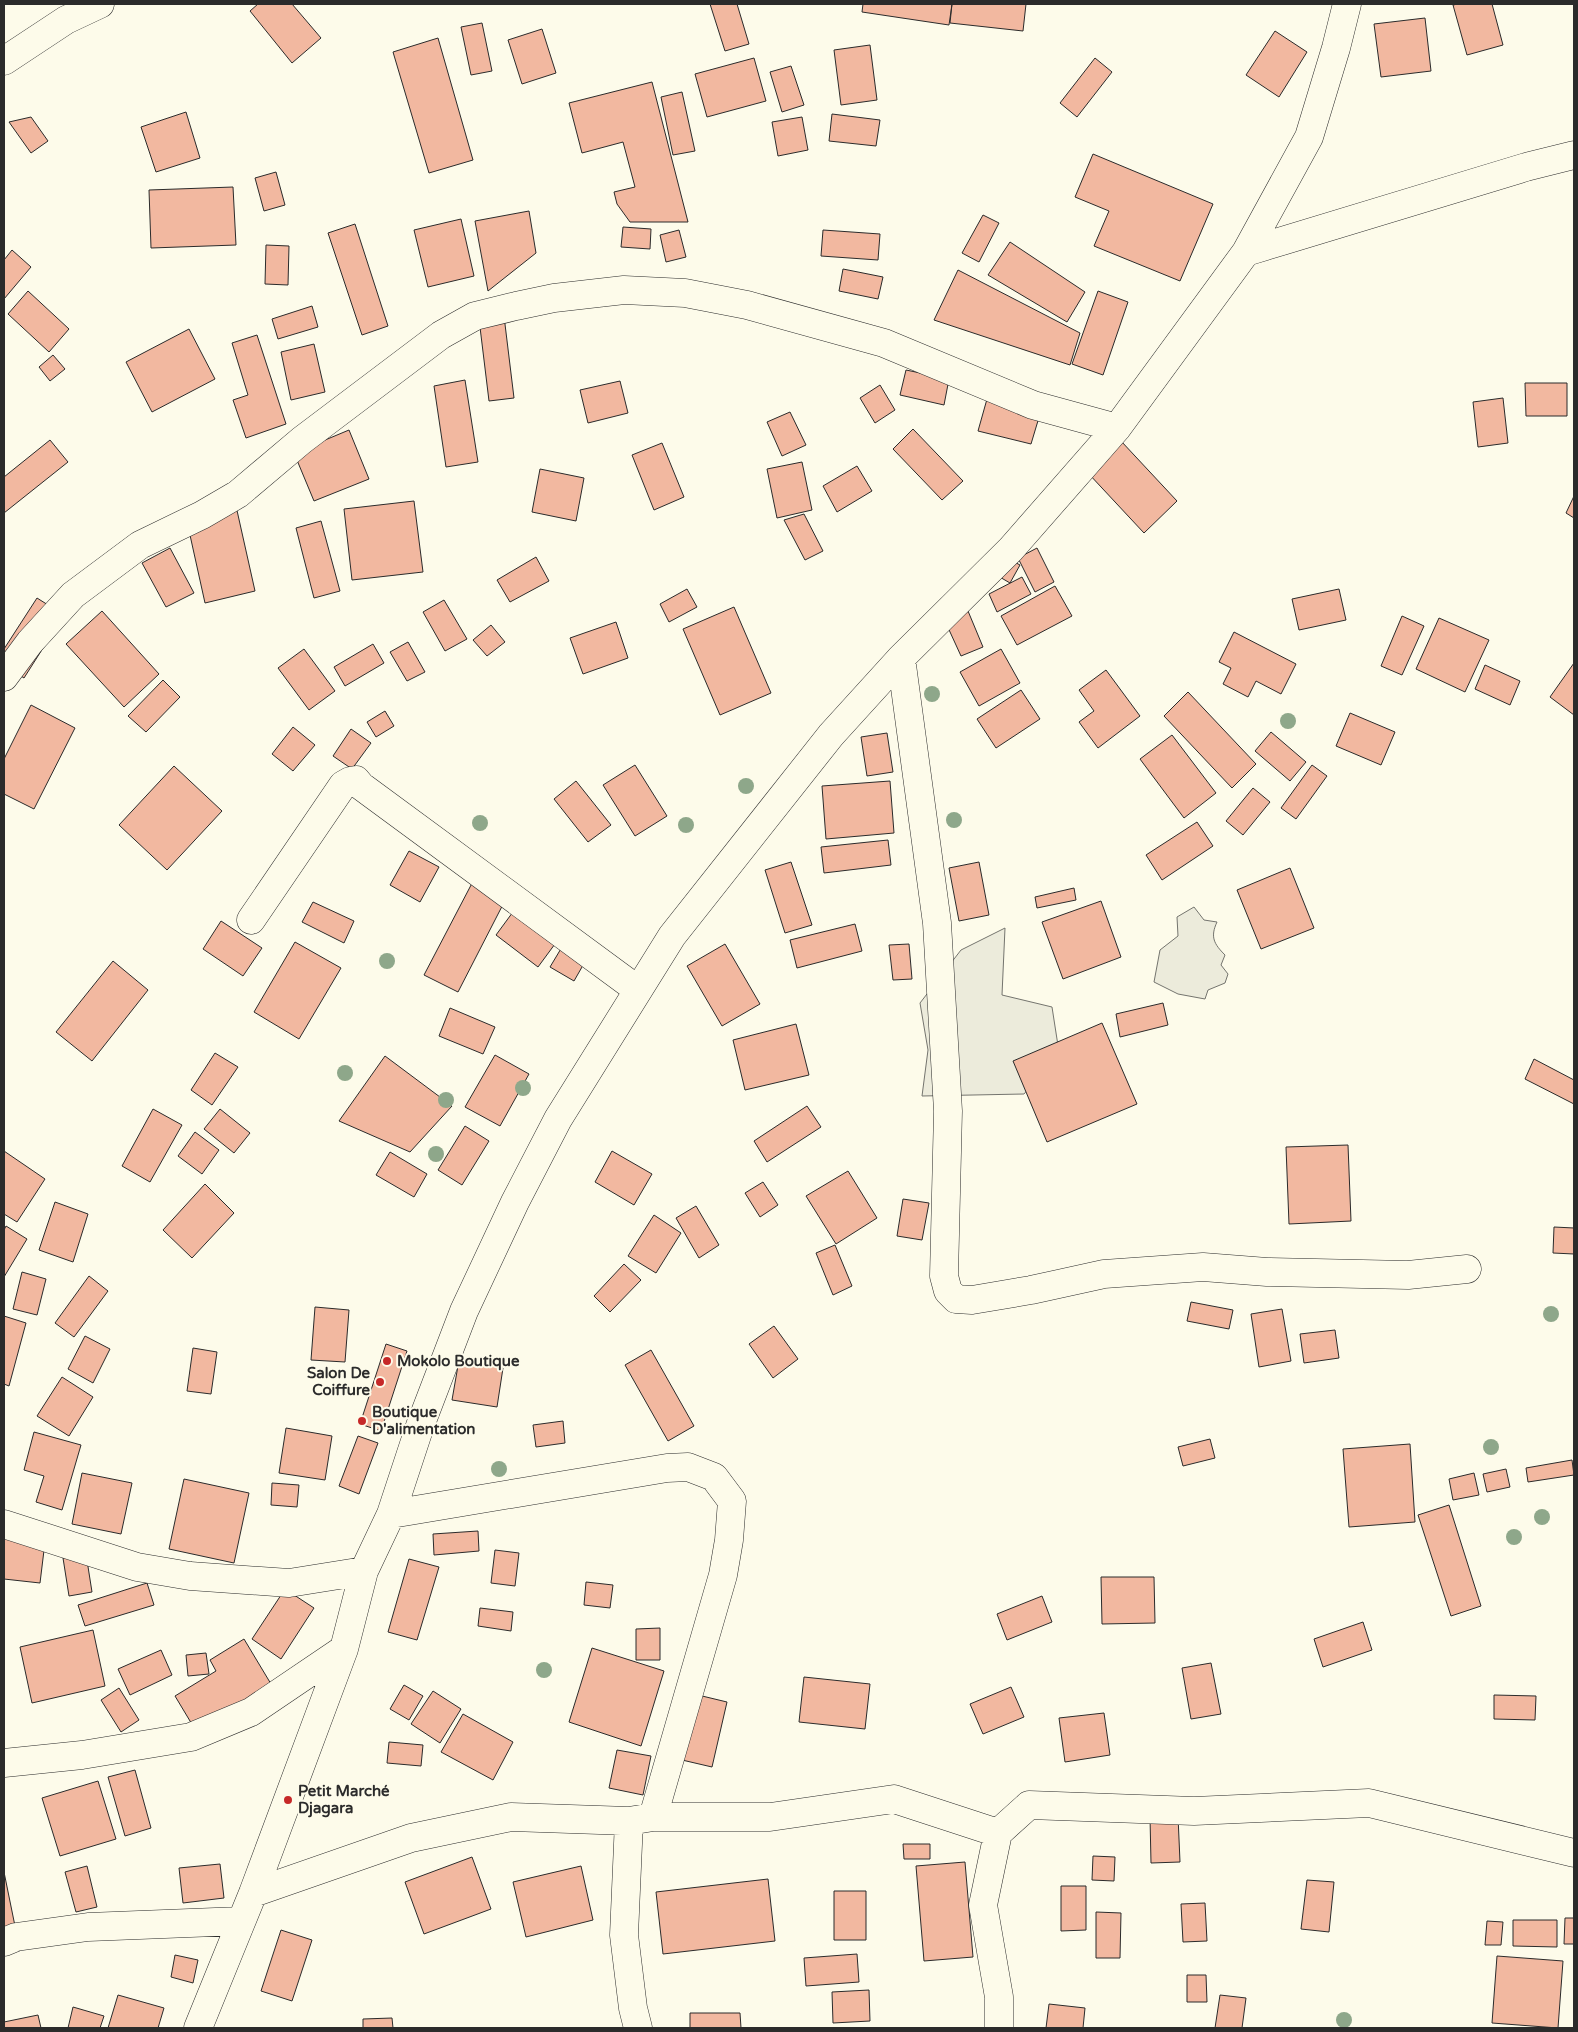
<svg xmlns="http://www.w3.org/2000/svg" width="1578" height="2032" viewBox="0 0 1578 2032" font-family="'Varela Round',sans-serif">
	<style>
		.green { fill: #ecebdb; stroke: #74746e }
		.building { fill: #f2b8a0; stroke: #2b2b2b }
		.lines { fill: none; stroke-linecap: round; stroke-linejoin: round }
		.minor-casing { stroke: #2b2b2b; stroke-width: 29 }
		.minor { stroke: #fdfbea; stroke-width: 28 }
		.tree { fill: #8ea78a }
		.poi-dot { fill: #c62828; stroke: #fdfbea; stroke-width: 2 }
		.labels { text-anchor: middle; stroke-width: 4; stroke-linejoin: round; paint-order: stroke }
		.poi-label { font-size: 15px; font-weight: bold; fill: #2b2b2b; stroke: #fdfbea; text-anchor: start }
	</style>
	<rect width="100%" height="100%" fill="#fdfbea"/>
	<path class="green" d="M1194 907 1204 920 1217 922C1210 937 1214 944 1225 955L1221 965 1228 974 1225 983 1208 990 1205 999 1178 994 1154 982 1160 950 1178 936 1177 917Z
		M1005 928 1002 995 1052 1007 1059 1052 1024 1094 922 1096 928 1050 920 1003 961 950Z"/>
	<path class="building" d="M258 4H292L321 38 292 63 250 11Z
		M710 4H737L749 44 725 51Z
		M863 4H952L949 25 862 12Z
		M952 4H1026L1023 31 950 23Z
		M1458 4H1492L1503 45 1467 55 1453 5Z
		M1425 18 1431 71 1381 77 1374 24Z
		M482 23 492 71 471 75 461 27Z
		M542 29 556 73 522 84 508 40Z
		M1275 31 1307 52 1279 97 1246 75Z
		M438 38 473 160 429 173 393 52Z
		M870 45 877 100 841 105 834 50Z
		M754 58 766 101 707 117 695 74Z
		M1095 58 1112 72 1077 117 1060 103Z
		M791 66 804 105 782 112 770 72Z
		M652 82 688 222H630L617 204 614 192 635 187 623 142 582 153 569 103Z
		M682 92 695 151 673 155 661 97Z
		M186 112 200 158 156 172 141 127Z
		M832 114 880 120 876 146 829 141Z
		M31 117 48 141 31 153 9 122Z
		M802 117 808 150 778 156 772 122Z
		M1093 154 1213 204 1180 281 1094 246 1109 211 1075 197Z
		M276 172 285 205 264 211 255 178Z
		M233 187 236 245 151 248 149 190Z
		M529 211 536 253 488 291 475 221Z
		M983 215 999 223 979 262 962 253Z
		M461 219 474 276 428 287 414 230Z
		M355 224 388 326 362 335 328 233Z
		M623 227 651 229 650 249 621 247Z
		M679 230 686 257 666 262 660 235Z
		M823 230 880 234 878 260 821 256Z
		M1010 242 1085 292 1067 322 988 275Z
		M266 245 289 246 288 285 265 284Z
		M12 250 31 267 4 299V260Z
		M843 269 883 277 878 299 839 291Z
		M958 270 1080 333 1070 365 934 320Z
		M28 291 69 329 49 352 8 314Z
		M1098 291 1128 302 1103 375 1072 364Z
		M312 306 318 327 278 339 272 319Z
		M504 316 514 398 489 401 479 319Z
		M189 329 215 379 152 412 126 362Z
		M257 335 286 424 246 438 233 400 248 395 232 343Z
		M314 344 325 392 291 400 281 352Z
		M53 355 65 369 50 381 39 367Z
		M906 370 949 379 944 405 900 395Z
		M465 380 478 462 446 467 434 386Z
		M620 381 628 413 588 423 580 390Z
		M1525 383H1567V416H1526Z
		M880 385 895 410 875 423 860 398Z
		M1503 398 1508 443 1478 447 1473 402Z
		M987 399 1040 414 1031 444 978 431Z
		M790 412 806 445 782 456 767 422Z
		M913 429 963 481 942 500 893 449Z
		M349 430 369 479 314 501 294 453Z
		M50 440 68 462 4 513V477Z
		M1121 441 1177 501 1144 533 1088 473Z
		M662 443 684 497 654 510 632 455Z
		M802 462 812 510 777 518 767 469Z
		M857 466 872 491 837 512 823 486Z
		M540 469 584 478 576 521 532 512Z
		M1574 496V518L1566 513Z
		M414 501 423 572 352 580 344 509Z
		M236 506 255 591 205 603 186 517Z
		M804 514 823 551 805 560 784 520Z
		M321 521 340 591 314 598 296 528Z
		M170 548 194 593 166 607 142 563Z
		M1037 548 1054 582 1035 592 1018 558Z
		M536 557 549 581 510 602 497 580Z
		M1007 558 1020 565 1010 583 998 576Z
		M1022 577 1031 594 997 612 989 594Z
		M1055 586 1072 616 1017 645 1001 616Z
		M687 589 697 607 669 622 660 604Z
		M1339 589 1346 620 1299 630 1292 599Z
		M37 598 64 615 24 678 4 665V649Z
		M444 600 467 639 445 651 423 612Z
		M734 607 771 693 720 715 683 629Z
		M102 611 159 674 124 707 66 644Z
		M968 611 983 647 961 656 945 621Z
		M1402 616 1424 626 1402 675 1381 666Z
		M1439 618 1489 640 1465 692 1416 669Z
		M616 622 628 658 583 674 570 638Z
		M491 625 505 642 487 656 473 640Z
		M1234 632 1296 664 1281 694 1256 681 1248 697 1223 684 1231 668 1219 662Z
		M408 642 425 672 407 681 390 652Z
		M373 644 384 663 345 686 334 667Z
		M304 649 335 691 309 710 278 668Z
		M1001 649 1020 683 979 706 960 672Z
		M1574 663V715L1550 697Z
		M1485 665 1520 681 1510 705 1475 689Z
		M1106 670 1140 716 1098 748 1079 722 1094 711 1079 690Z
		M163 680 180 697 146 732 128 716Z
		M1021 690 1040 719 996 748 977 719Z
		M1188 692 1256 764 1232 788 1164 716Z
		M31 705 75 728 34 809 4 794V759Z
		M385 711 394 726 376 737 367 722Z
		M1350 713 1395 732 1381 765 1336 746Z
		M293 727 315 745 293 771 272 754Z
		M351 729 371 743 352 769 333 756Z
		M1271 732 1306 762 1290 781 1255 751Z
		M887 733 893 772 867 776 861 737Z
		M1172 735 1216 793 1184 818 1140 759Z
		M635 765 667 816 635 836 603 785Z
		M1312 765 1327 776 1296 819 1281 808Z
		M174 766 222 811 167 870 119 825Z
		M576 781 611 825 588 842 554 799Z
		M890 781 894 833 826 839 822 786Z
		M1253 788 1270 802 1243 835 1226 821Z
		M1197 822 1213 846 1162 880 1146 855Z
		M888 840 891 865 824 873 821 847Z
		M409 851 439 867 420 902 390 885Z
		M791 862 812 925 785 933 765 870Z
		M979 862 989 915 959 921 949 868Z
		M481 866 514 883 458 992 424 975Z
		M1290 868 1314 928 1261 949 1237 890Z
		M1074 888 1076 900 1037 908 1035 897Z
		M524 897 566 929 538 967 496 935Z
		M1101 901 1121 957 1063 979 1042 922Z
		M313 902 354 921 344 943 302 922Z
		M221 921 262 948 243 976 203 949Z
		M855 924 862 951 797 968 790 940Z
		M571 932 594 946 574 981 550 967Z
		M295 942 341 968 299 1039 254 1012Z
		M725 944 760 1004 722 1026 687 966Z
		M909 944 912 979 893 980 889 945Z
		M113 961 148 990 92 1061 56 1032Z
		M1163 1003 1168 1025 1120 1037 1116 1014Z
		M450 1008 495 1027 483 1054 439 1036Z
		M1102 1023 1137 1104 1047 1142 1013 1061Z
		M796 1024 809 1075 745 1090 733 1040Z
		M215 1053 238 1067 212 1105 191 1090Z
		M495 1055 529 1074 500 1126 465 1107Z
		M385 1056 452 1106 410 1152 339 1121Z
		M1534 1059 1574 1080V1104L1525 1079Z
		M807 1106 821 1127 767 1162 754 1141Z
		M153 1109 182 1125 150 1182 122 1166Z
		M220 1109 250 1133 234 1153 204 1129Z
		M465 1126 489 1141 462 1185 438 1170Z
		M195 1132 219 1150 202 1174 178 1156Z
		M1348 1145 1351 1221 1289 1224 1286 1147Z
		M4 1151 45 1179 17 1222 4 1214Z
		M612 1151 652 1174 634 1205 595 1182Z
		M390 1152 427 1174 414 1197 376 1175Z
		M848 1171 877 1218 836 1244 806 1196Z
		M763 1182 778 1205 760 1217 745 1193Z
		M205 1184 234 1213 192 1258 163 1230Z
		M903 1199 929 1203 922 1240 897 1236Z
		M55 1202 88 1214 73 1262 39 1250Z
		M696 1206 719 1245 699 1258 676 1218Z
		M654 1215 681 1233 656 1273 628 1256Z
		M6 1226 27 1239 4 1277V1230Z
		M1554 1227 1574 1228V1254L1553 1253Z
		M835 1245 852 1286 833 1295 816 1253Z
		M624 1264 641 1280 610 1312 594 1296Z
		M22 1272 46 1279 37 1315 13 1309Z
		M89 1276 108 1291 74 1337 55 1323Z
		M1191 1302 1233 1310 1229 1329 1187 1321Z
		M315 1307 349 1310 345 1362 311 1360Z
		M1282 1309 1291 1361 1259 1367 1251 1314Z
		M4 1316 26 1323 9 1386 4 1384Z
		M774 1326 798 1359 773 1378 749 1344Z
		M1335 1330 1339 1358 1304 1363 1300 1334Z
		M85 1336 110 1349 93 1383 68 1369Z
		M386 1344 407 1351 381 1431 360 1424Z
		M193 1348 217 1352 211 1394 187 1391Z
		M651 1350 694 1426 668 1441 625 1365Z
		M459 1360 503 1368 497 1407 452 1400Z
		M62 1377 93 1397 69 1436 37 1416Z
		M563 1421 565 1443 536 1447 533 1425Z
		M286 1428 332 1436 325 1480 279 1473Z
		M34 1432 81 1445 62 1510 36 1502 44 1476 24 1470Z
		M358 1436 378 1443 359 1494 339 1486Z
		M1210 1439 1215 1458 1183 1466 1178 1447Z
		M1410 1444 1415 1522 1349 1527 1343 1449Z
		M1572 1460 1574 1475 1528 1482 1526 1468Z
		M1506 1469 1510 1487 1487 1492 1483 1474Z
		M82 1473 132 1483 121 1534 72 1524Z
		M1474 1473 1479 1495 1453 1500 1449 1479Z
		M184 1479 249 1493 234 1563 169 1549Z
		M272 1483 299 1485 297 1507 271 1505Z
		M1449 1505 1481 1606 1451 1616 1418 1515Z
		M478 1531 479 1551 434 1555 433 1534Z
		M4 1537 45 1542 40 1583 4 1579Z
		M495 1550 519 1553 515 1586 491 1583Z
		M86 1554 92 1592 69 1596 63 1558Z
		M409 1559 439 1567 417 1640 388 1632Z
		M1101 1577H1154L1155 1623 1102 1624Z
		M586 1582 613 1585 610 1608 584 1605Z
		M147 1583 154 1605 85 1626 78 1605Z
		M285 1589 314 1608 281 1659 252 1639Z
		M1042 1596 1052 1622 1007 1640 997 1614Z
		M480 1608 513 1612 511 1631 478 1626Z
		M1363 1622 1372 1650 1323 1667 1314 1639Z
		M660 1628V1660H636V1629Z
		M93 1630 105 1686 32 1703 20 1647Z
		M244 1639 271 1684 196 1731 175 1696 216 1671 210 1660Z
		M592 1648 664 1671 641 1746 569 1722Z
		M161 1650 172 1675 130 1695 118 1669Z
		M206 1653 209 1674 188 1676 186 1655Z
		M1211 1663 1221 1714 1191 1719 1182 1668Z
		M804 1677 870 1684 865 1729 799 1722Z
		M404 1685 423 1696 409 1720 390 1709Z
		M1011 1687 1024 1717 983 1734 970 1704Z
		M119 1688 139 1720 121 1732 101 1700Z
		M433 1691 461 1709 440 1743 411 1724Z
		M698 1695 727 1702 712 1767 682 1760Z
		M1494 1695 1536 1696 1535 1720 1494 1719Z
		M1104 1713 1110 1755 1065 1762 1059 1718Z
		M463 1714 513 1742 493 1780 441 1752Z
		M389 1742 423 1745 421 1766 387 1763Z
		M617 1750 651 1756 643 1795 609 1788Z
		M135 1770 151 1828 125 1836 108 1777Z
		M98 1781 116 1839 60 1856 42 1798Z
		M1178 1816 1180 1862 1151 1863 1150 1817Z
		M903 1844H930V1859H904Z
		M1093 1856 1115 1857 1114 1881 1092 1880Z
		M472 1857 491 1909 424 1934 405 1882Z
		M965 1862 973 1957 924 1961 916 1866Z
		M220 1864 224 1898 183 1903 179 1868Z
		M87 1866 97 1907 76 1912 65 1872Z
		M581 1866 593 1920 526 1937 513 1882Z
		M4 1872 16 1931 4 1933Z
		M768 1879 775 1941 663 1954 656 1892Z
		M1307 1880 1334 1882 1329 1932 1301 1929Z
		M1061 1886H1086V1930L1061 1931Z
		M834 1891H866V1940H834Z
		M1205 1903 1207 1941 1183 1942 1181 1904Z
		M1096 1912 1121 1913 1120 1958H1096Z
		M1565 1918H1574V1944H1564Z
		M1513 1920H1557V1947L1513 1946Z
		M1487 1921 1503 1922 1501 1945H1485Z
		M281 1930 312 1940 292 2001 261 1991Z
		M857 1954 859 1982 806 1986 804 1958Z
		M175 1955 198 1960 193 1983 171 1977Z
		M1497 1956 1563 1961 1558 2028 1492 2023Z
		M1187 1975H1206L1207 2002H1187Z
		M869 1990 870 2021 833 2023 832 1992Z
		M118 1995 164 2008 158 2028H108Z
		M1220 1995 1246 1998 1242 2028H1215Z
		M1049 2004 1085 2008 1083 2028H1046Z
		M73 2007 104 2016 100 2028H68Z
		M690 2013H740L741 2028H690Z
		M38 2015 41 2028H4V2022Z
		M392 2018 393 2028H363V2019Z"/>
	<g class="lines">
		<g class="minor-casing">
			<path id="minor" d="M4 61 66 20 100 4
				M1246 252 1526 167 1574 155
				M901 658 937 923 948 1111 944 1276 948 1291 956 1299 972 1300 1031 1290 1104 1274 1203 1267 1267 1272 1408 1275 1467 1269
				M4 677 30 642 73 595 140 545 202 515 238 494 302 440 441 335 475 316 516 306 554 298 624 290 685 293 747 305 884 343 1033 405 1117 428
				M251 920 343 785 350 781 356 780 361 786 638 990
				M391 1514 667 1468 688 1467 714 1477 732 1501 729 1540 723 1575 653 1817
				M4 1524 137 1567 190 1576 289 1583 364 1571
				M4 1763 82 1755 191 1737 251 1712 344 1649
				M629 1821 624 1935 633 2008 638 2028
				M998 1833 983 1905 999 1997V2028
				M253 1893 411 1838 511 1817 629 1821 653 1817H770L894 1799 998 1833 1029 1805 1194 1811 1369 1803 1574 1853
				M4 1942 16 1937 88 1927 241 1921
				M198 2028 253 1893 344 1649 364 1571 391 1514 420 1426 464 1311 515 1202 558 1119 672 936 831 735 901 658 1011 549 1117 428 1246 252 1309 137 1336 48 1347 4"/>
		</g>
		<use href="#minor" class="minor"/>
	</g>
	<g class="tree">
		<circle cx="932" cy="694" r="8"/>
		<circle cx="1288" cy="721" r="8"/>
		<circle cx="746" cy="786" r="8"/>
		<circle cx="954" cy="820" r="8"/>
		<circle cx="480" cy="823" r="8"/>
		<circle cx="686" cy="825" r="8"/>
		<circle cx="387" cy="961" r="8"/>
		<circle cx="345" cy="1073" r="8"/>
		<circle cx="523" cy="1088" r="8"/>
		<circle cx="446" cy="1100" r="8"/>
		<circle cx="436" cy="1154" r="8"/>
		<circle cx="1551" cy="1314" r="8"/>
		<circle cx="1491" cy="1447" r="8"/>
		<circle cx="499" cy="1469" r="8"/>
		<circle cx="1542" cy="1517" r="8"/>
		<circle cx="1514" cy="1537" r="8"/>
		<circle cx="544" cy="1670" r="8"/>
		<circle cx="1344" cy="2020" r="8"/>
	</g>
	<g class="poi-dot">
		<circle cx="387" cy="1361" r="5"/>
		<circle cx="380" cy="1382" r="5"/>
		<circle cx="362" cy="1421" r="5"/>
		<circle cx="288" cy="1800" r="5"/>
	</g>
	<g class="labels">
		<g class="poi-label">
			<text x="397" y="1366">Mokolo Boutique</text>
			<text x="370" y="1378" text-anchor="end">Salon De<tspan x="370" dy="17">Coiffure</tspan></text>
			<text x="372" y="1417">Boutique<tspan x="372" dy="17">D'alimentation</tspan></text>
			<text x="298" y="1796">Petit Marché<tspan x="298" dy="17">Djagara</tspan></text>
		</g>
	</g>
	<rect width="1578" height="2032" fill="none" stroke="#2b2b2b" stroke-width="10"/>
</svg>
